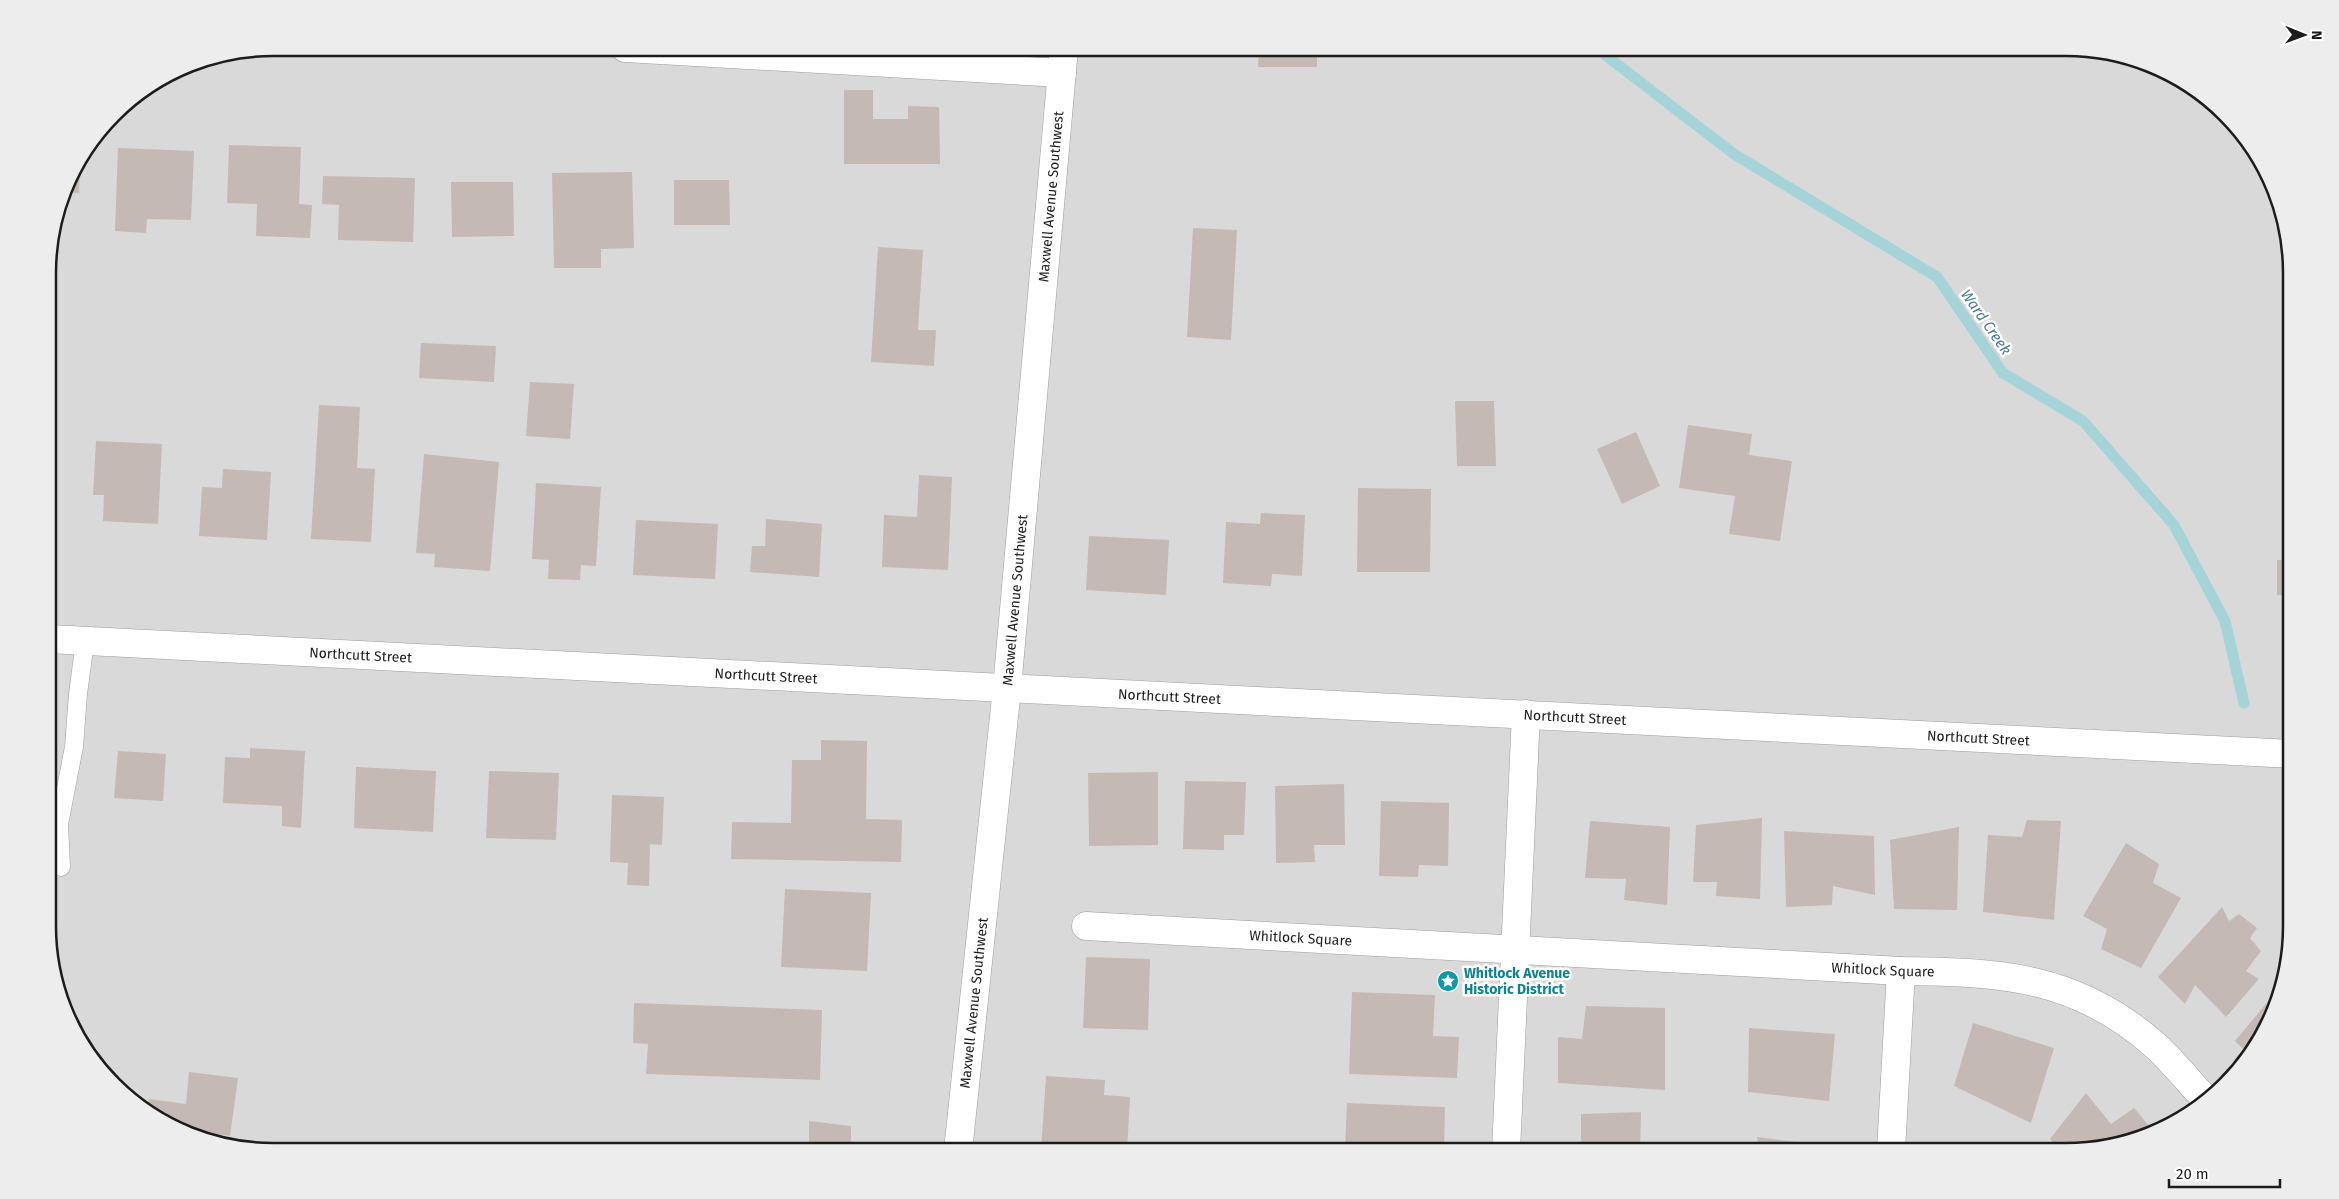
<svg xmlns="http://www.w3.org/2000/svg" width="2339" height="1199" viewBox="0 0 2339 1199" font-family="'Fira Sans',sans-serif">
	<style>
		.residential { fill: #dad9d9 }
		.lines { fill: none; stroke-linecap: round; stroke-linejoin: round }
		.stream { stroke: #a4d4d8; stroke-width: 11 }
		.building { fill: #c4b9b5 }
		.lane-casing { stroke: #9d9d9d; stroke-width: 19 }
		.street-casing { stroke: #9d9d9d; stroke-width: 29 }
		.lane { stroke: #fff; stroke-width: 18 }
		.street { stroke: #fff; stroke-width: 28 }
		.labels { text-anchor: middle; stroke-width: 5; stroke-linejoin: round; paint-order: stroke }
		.street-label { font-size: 14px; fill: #1c1c1c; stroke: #fff }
		.culture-label { font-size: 14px; font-weight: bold; fill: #0d838f; stroke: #fff; text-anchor: start }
		.water-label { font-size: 15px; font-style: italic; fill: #487a96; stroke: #fff }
		.rim { fill: none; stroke: #1c1c1c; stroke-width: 2.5 }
	</style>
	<rect width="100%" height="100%" fill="#ede7e2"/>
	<path class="residential" d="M274 48H2065L2165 71 2214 103 2253 148 2290 244 2291 926 2268 1025 2236 1074 2191 1113 2138 1139 2080 1151H274L174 1128 94 1063 65 1012 49 955 48 258 71 174 124 104 187 65Z"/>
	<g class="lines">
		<path class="stream" d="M1596 48 1734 154 1937 277 2003 373 2083 421 2174 525 2225 621 2244 703"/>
	</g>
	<path class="building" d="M1259 48H1317V67H1258Z
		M844 90H873V119H908V106L939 107 940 164H844Z
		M229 145 301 147 299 204 312 205 310 238 256 236 257 204 227 203Z
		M118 148 194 151 191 220 147 219 146 233 115 231Z
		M80 161 79 193 66 192 71 174Z
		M632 172 634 248 601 249V268H554L552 173Z
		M323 176 415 178 413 242 338 240 339 205 322 204Z
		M674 180H729L730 225H674Z
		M451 182H513L514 236 452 237Z
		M1193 228 1237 230 1231 340 1187 337Z
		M878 247 923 250 918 330H936L934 366 871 362Z
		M421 343 496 346 494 382 419 378Z
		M530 382 574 384 570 439 526 436Z
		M1455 401H1494L1496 466H1457Z
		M319 405 360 407 357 468 375 469 371 542 311 539Z
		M1688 425 1752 434 1749 455 1792 461 1780 541 1729 534 1735 496 1679 488Z
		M1636 432 1660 486 1622 504 1597 449Z
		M96 441 162 444 158 524 103 521 104 495H93Z
		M424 454 499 462 490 571 434 567 435 554 416 553Z
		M223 469 271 472 267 540 199 536 202 487 222 488Z
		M919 475 952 477 948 570 882 567 884 515 917 517Z
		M536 483 601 487 596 566 581 565 580 580 548 579 549 560 532 559Z
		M1358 488 1431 489 1430 572H1357Z
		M1261 513 1305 515 1302 576 1272 574 1271 586 1223 583 1226 522 1260 524Z
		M766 519 822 524 819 577 750 572 752 546H765Z
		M636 520 718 524 715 579 633 575Z
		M1089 536 1169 540 1166 595 1086 590Z
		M2277 560H2290L2291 595H2277Z
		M821 740 867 741 866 819 902 820 901 862 731 859 732 822 791 823 792 760H821Z
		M250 748 305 751 301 828 282 826V806L223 803 225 757 250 758Z
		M118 751 166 754 163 801 114 798Z
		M356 767 436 771 433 832 354 828Z
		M489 771 559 773 556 840 486 838Z
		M1158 772V845L1089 846 1088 773Z
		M1185 781 1246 782 1244 835H1224V850L1183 849Z
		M1344 784 1345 845H1314L1315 862 1276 863 1275 786Z
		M612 795 664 797 662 845 650 844 649 886 627 885 628 863 610 862Z
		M1381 801 1449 803 1448 866 1419 865 1418 877 1379 876Z
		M1762 818 1760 899 1716 896 1717 882H1693L1696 825Z
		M2027 820 2061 821 2054 920 1983 912 1988 835 2022 837Z
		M1590 821 1670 827 1667 905 1624 900 1626 879 1585 878Z
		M1959 827 1957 910 1894 909 1890 840Z
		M1784 831 1874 836 1875 895 1833 886 1832 905 1786 907Z
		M2126 843 2159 864 2153 883 2181 898 2141 968 2101 949 2107 929 2083 916Z
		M785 889 871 893 867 971 781 967Z
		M2222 907 2229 921 2239 914 2257 928 2250 938 2261 951 2246 971 2259 979 2226 1017 2195 985 2185 1004 2158 977Z
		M1086 957 1150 959 1148 1030 1083 1028Z
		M1352 992 1435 995 1433 1036 1459 1037 1457 1078 1349 1074Z
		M2270 999 2273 1003 2268 1025 2249 1055 2235 1041Z
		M634 1003 822 1010 820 1080 646 1074 648 1044 633 1043Z
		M1586 1006 1665 1008V1090L1558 1083V1037L1582 1039Z
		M1973 1023 2054 1048 2031 1123 1954 1086Z
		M1749 1028 1835 1034 1829 1101 1748 1092Z
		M189 1072 238 1078 230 1136 210 1133V1137L174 1128 148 1107 149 1099 186 1104Z
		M1046 1076 1105 1080 1104 1095 1130 1097 1127 1151H1041Z
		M2086 1093 2111 1124 2134 1108 2154 1132 2138 1139 2080 1151H2061L2050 1139Z
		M1347 1103 1445 1107 1444 1151H1345Z
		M1641 1112 1640 1151H1581V1114Z
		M809 1121 851 1126V1151H746L744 1145 809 1147Z
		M1757 1137 1821 1145V1151H1759Z"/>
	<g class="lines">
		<g class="lane-casing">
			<path id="lane" d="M61 867 59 824 74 747 78 694 85 641"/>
		</g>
		<g class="street-casing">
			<g id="street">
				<path d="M625 48 1062 73"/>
				<path id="s1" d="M49 639 2291 754"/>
				<path id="s2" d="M1086 926 1901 971C2002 972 2078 976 2157 1047 2174 1063 2190 1083 2206 1100"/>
				<path id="s3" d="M958 1151 1007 688 1064 48"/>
				<path d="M1506 1151 1526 714"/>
				<path d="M1891 1151 1901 971"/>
			</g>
		</g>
		<use href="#lane" class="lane"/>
		<use href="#street" class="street"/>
	</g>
	<defs>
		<g id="sight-disc" transform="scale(1.125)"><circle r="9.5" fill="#0f9aa8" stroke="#fff"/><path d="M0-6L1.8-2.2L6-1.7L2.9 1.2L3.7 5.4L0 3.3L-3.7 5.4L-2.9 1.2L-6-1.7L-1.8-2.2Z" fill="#fff"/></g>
	</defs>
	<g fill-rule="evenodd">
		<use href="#sight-disc" x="1448" y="981"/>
	</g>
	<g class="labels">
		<g class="street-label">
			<text dy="5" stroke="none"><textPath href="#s3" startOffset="959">Maxwell Avenue Southwest</textPath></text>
			<text dy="5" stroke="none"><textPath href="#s3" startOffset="554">Maxwell Avenue Southwest</textPath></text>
			<text dy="5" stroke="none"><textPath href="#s1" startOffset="312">Northcutt Street</textPath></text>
			<text dy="5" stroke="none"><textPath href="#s1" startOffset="718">Northcutt Street</textPath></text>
			<text dy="5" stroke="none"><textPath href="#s1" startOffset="1122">Northcutt Street</textPath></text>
			<text dy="5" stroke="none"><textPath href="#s1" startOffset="1528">Northcutt Street</textPath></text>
			<text dy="5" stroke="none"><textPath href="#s1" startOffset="1932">Northcutt Street</textPath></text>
			<text dy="5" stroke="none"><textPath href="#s2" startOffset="215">Whitlock Square</textPath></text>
			<text dy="5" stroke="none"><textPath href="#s2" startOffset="798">Whitlock Square</textPath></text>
			<text dy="5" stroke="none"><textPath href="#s3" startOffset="149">Maxwell Avenue Southwest</textPath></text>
		</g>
		<g class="culture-label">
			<text x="1464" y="978">Whitlock Avenue<tspan x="1464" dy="16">Historic District</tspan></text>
		</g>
		<g class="water-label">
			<text transform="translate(1986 322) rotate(55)" y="5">Ward Creek</text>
		</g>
	</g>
	<path d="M0 0H2339V1199H0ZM273 56H2066A217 217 0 0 1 2283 273V926A217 217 0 0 1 2066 1143H273A217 217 0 0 1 56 926V273A217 217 0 0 1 273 56Z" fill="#ededed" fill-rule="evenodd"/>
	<path class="rim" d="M273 56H2066A217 217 0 0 1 2283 273V926A217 217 0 0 1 2066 1143H273A217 217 0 0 1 56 926V273A217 217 0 0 1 273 56Z"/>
	<g transform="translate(2304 35) rotate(91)" stroke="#ffffff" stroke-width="4" paint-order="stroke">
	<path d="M0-4L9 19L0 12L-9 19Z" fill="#1c1c1c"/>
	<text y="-8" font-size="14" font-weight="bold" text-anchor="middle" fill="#1c1c1c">N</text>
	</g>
	<path d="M2169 1179v8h111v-8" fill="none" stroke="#1c1c1c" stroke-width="2.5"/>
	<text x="2176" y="1179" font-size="15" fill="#1c1c1c" stroke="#ffffff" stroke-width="4" paint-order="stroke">20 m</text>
</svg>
